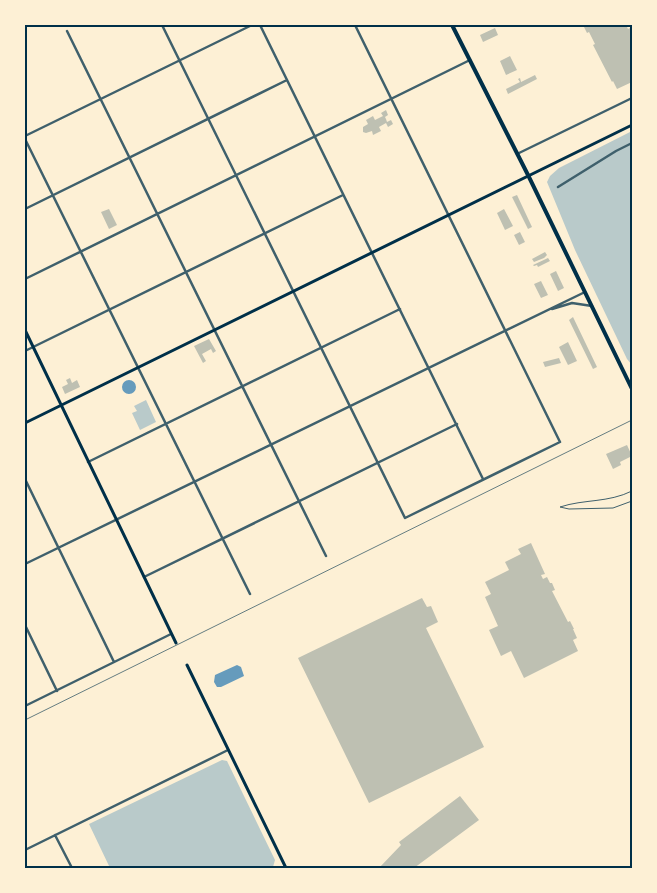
<svg xmlns="http://www.w3.org/2000/svg" width="657" height="893" viewBox="0 0 657 893" font-family="Rubik,sans-serif">
	<style>
		.green { fill: #b9caca }
		.water { fill: #669bbc }
		.building { fill: #bec0b2 }
		.lines { fill: none; stroke-linecap: round; stroke-linejoin: round }
		.service { stroke: #3f606c; stroke-width: 1 }
		.minor { stroke: #3f606c; stroke-width: 2.5 }
		.secondary { stroke: #003049; stroke-width: 3 }
		.primary { stroke: #003049; stroke-width: 4 }
		.rail { stroke: #657d81; stroke-width: 1 }
		.neatline { fill: none; stroke: #003049; stroke-width: 2 }
	</style>
	<rect width="100%" height="100%" fill="#fdf0d5"/>
	<path class="green" d="M632 131V365L627 359 575 250 547 182 550 176 559 168Z
		M146 400 156 422 140 430 132 413 137 411 134 406Z
		M222 760 227 761 275 860 273 867 110 868 89 824Z"/>
	<path class="water" d="M122 387a7 7 0 1 1 14 0a7 7 0 1 1-14 0Z
		M237 665 241 667 244 676 221 687H217L214 682 215 675Z"/>
	<path class="building" d="M583 25H626L628 29 632 27V82L617 89 613 81 612 82 593 45 595 44 589 32 587 33Z
		M495 28 498 35 483 42 480 35Z
		M510 56 517 70 506 75 500 61Z
		M535 75 537 79 508 94 506 89 520 82 518 79 520 78 521 82Z
		M386 110 388 115 385 117 386 119 387 122 391 120 393 124 388 127 386 123 379 127 381 131 373 135 372 131 366 133 363 132V127L368 124 366 120 373 116 375 120 383 116 381 113Z
		M517 195 532 227 528 229 512 197Z
		M109 209 117 225 109 229 101 212Z
		M504 209 513 226 505 230 497 213Z
		M520 232 525 242 519 245 514 235Z
		M545 252 547 255 544 258 534 262 532 259Z
		M548 258 550 261 538 267 537 265 534 266 533 265Z
		M556 271 564 288 558 291 550 274Z
		M541 281 548 295 541 298 534 284Z
		M573 317 597 367 593 369 569 320Z
		M209 339 216 351 213 353 211 349 202 354 206 361 203 363 194 346Z
		M568 342 577 361 568 365 559 347Z
		M559 358 561 363 545 367 543 362Z
		M70 378 72 383 77 380 80 387 65 394 62 387 68 384 66 380Z
		M627 445 632 456 620 462 621 465 613 469 606 454Z
		M531 543 545 574 541 575 543 579 547 577 550 583H552L555 590 552 591 568 622 570 621 574 629H573L577 638 573 640 578 651 524 678 511 651 501 656 489 630 498 626 485 597 491 594 485 582 509 570 505 562 521 554 518 549Z
		M422 598 427 607 431 606 438 622 426 628 484 747 369 803 298 658Z
		M460 796 479 820 414 868H379L401 845 399 842Z"/>
	<g class="lines">
		<path class="service" d="M632 491C608 503 584 499 560 507L569 509 613 508 632 501"/>
		<path class="minor" d="M162 25 405 518 560 442 355 25
			M260 25 483 479
			M67 31 326 556
			M25 136 252 25
			M25 139 250 594
			M517 154 632 98
			M558 187 616 151 632 143
			M25 209 287 80
			M25 279 470 60
			M552 309 572 303 592 306
			M25 351 343 195
			M88 462 400 309
			M25 479 114 662
			M25 564 585 292
			M144 577 457 424
			M25 625 57 691
			M25 706 171 634
			M55 835 72 868
			M25 850 228 750"/>
		<path class="secondary" d="M25 330 176 643
			M25 423 632 125
			M187 665 286 868"/>
		<path class="primary" d="M452 25 528 175 632 389"/>
		<path class="rail" d="M25 720 632 420"/>
	</g>
	<rect width="657" height="893" fill="none" stroke="#fdf0d5" stroke-width="52"/>
	<rect x="26" y="26" width="605" height="841" class="neatline"/>
</svg>
